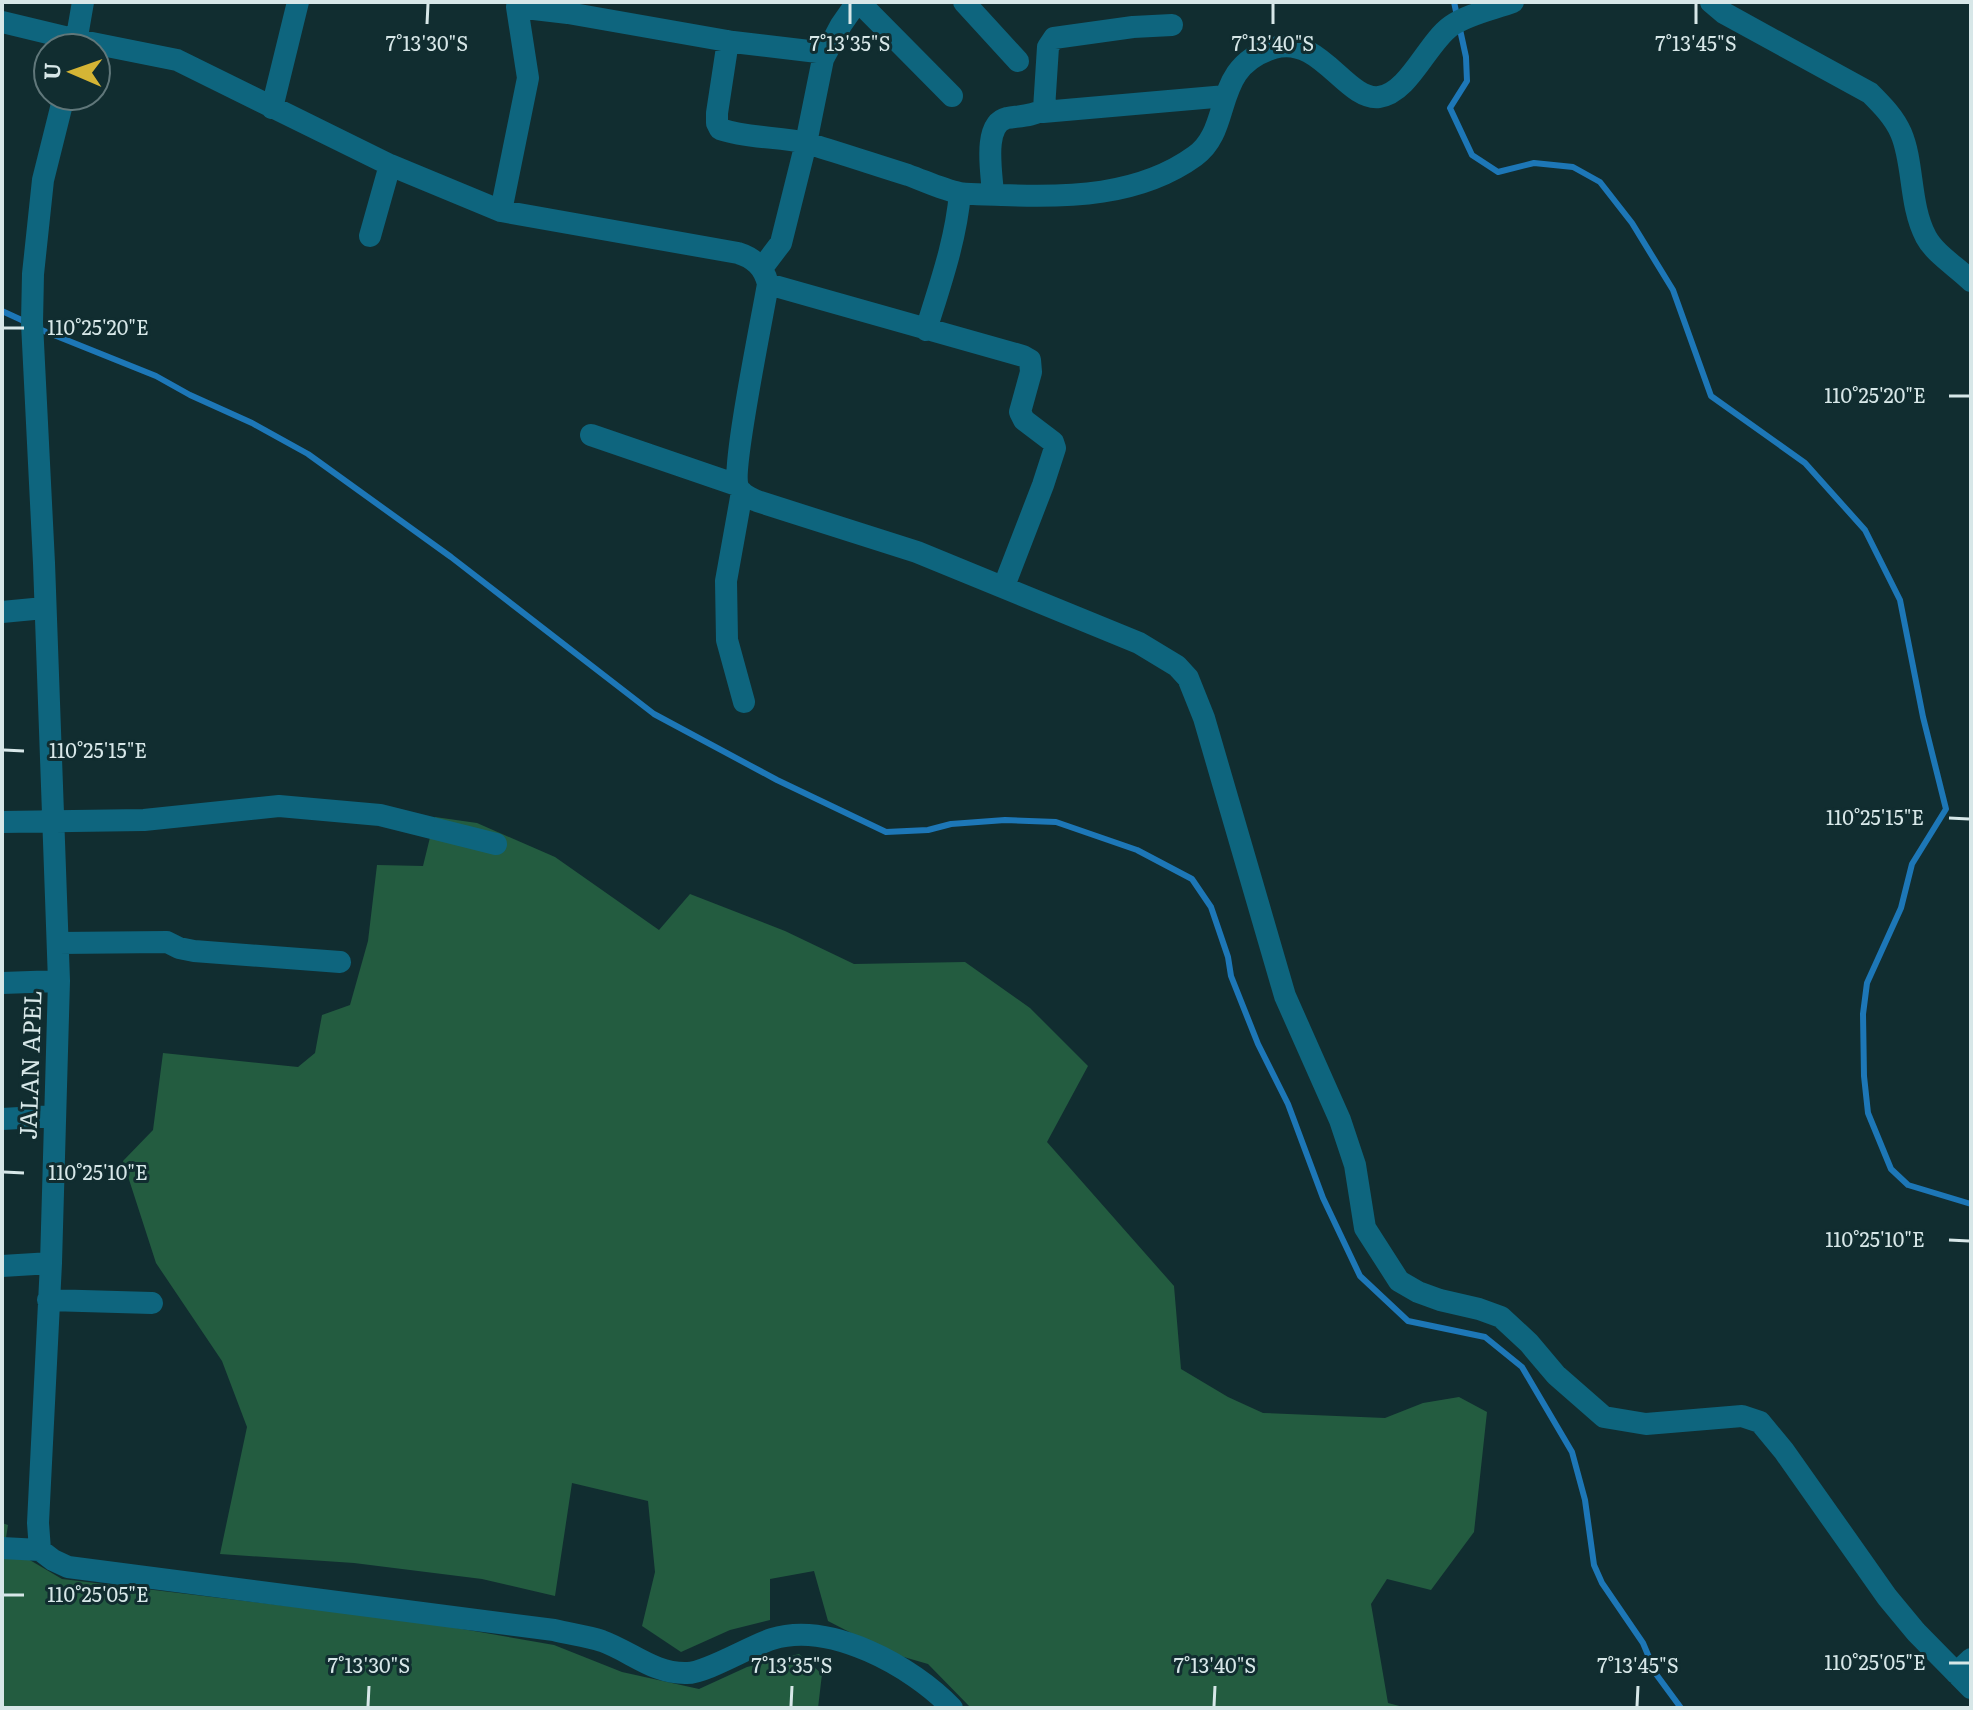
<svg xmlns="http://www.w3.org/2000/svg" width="1973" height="1710" viewBox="0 0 1973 1710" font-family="Literata,serif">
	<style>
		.forest { fill: #235c40 }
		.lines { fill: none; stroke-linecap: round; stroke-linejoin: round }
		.stream { stroke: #1d77b7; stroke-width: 6 }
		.minor { stroke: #0e657e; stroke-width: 22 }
		.ticks { fill: none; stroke: #d7e7e8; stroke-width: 3 }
		.labels { text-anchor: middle; stroke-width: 6; stroke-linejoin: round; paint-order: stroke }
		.street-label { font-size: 24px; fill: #d7e7e8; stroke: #112d30 }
		.ticks-label { font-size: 20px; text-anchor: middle; fill: #d7e7e8; stroke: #112d30; stroke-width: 6; stroke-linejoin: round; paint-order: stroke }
	</style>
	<rect width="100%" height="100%" fill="#112d30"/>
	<path class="forest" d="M435 817 477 823 555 857 659 930 690 894 785 931 854 964 965 962 1030 1008 1088 1066 1047 1142 1174 1286 1181 1369 1228 1397 1263 1413 1385 1418 1423 1403 1459 1397 1487 1412 1474 1532 1431 1590 1387 1579 1371 1604 1388 1703 1407 1708H971L928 1664 890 1653 828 1621 814 1571 770 1579V1620L730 1630 681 1652 642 1626 655 1572 648 1501 572 1483 555 1596 482 1579 354 1563 220 1554 247 1427 222 1361 156 1263 123 1161 153 1130 163 1053 298 1067 315 1053 322 1015 350 1005 368 941 377 865 423 866Z
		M2 1523 8 1525 3 1557 28 1559 62 1579 422 1622 554 1645 622 1672 699 1689 747 1667 799 1654 822 1674 818 1708H2Z"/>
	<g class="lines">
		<path class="stream" d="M1454 2 1466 57 1467 81 1450 108 1472 155 1498 172 1534 163 1573 167 1600 182 1632 223 1673 290 1711 396 1805 463 1865 530 1900 600 1923 717 1946 809 1912 864 1901 908 1867 983 1863 1014 1864 1076 1868 1113 1891 1169 1908 1185 1971 1204
			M2 311 26 322
			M39 329 156 376 190 395 252 423 308 454 451 557 654 714 777 780 886 832 928 830 951 824 1005 820 1056 822 1137 850 1192 879 1211 907 1228 957 1231 976 1258 1044 1288 1104 1323 1198 1360 1276 1408 1321 1485 1337 1522 1367 1572 1452 1585 1500 1594 1565 1602 1583 1643 1643 1656 1674 1681 1708"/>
		<path class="minor" d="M859 2 952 96
			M964 2 1018 61
			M1711 2 1724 13 1870 93C1882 105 1894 117 1901 133 1914 163 1909 205 1926 237 1935 254 1957 267 1971 281
			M2 22 77 40 177 60 390 165 501 211 738 253C754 258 764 267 768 284 763 314 731 469 738 487 741 494 751 498 757 501L917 552 1139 643 1177 666 1188 678 1204 718 1285 996 1340 1120 1355 1165 1365 1228 1399 1281 1418 1292 1440 1300 1479 1309 1501 1317 1529 1343 1556 1375 1604 1417 1646 1424 1742 1416 1760 1422 1784 1451 1887 1597 1916 1632 1971 1688
			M728 41 717 113V123L720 129C749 139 781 136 810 144 843 154 876 165 908 175 925 181 943 190 960 193 973 195 989 194 1002 195 1067 198 1140 196 1195 156 1234 128 1210 67 1274 48 1320 34 1346 101 1379 97 1409 93 1427 43 1451 26 1468 14 1494 9 1513 2
			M75 48 83 2
			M272 108 298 2
			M1043 112 1226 96
			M993 194C992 174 982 124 1007 118 1019 116 1034 116 1044 109L1048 47 1054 38 1133 27 1172 25
			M501 211 528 78 517 7 568 13 733 42 826 53
			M370 236 390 165
			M762 268 781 243 806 143 823 59 841 25 857 2
			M768 284 1023 356 1030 360 1031 372 1020 412 1024 420 1053 442 1055 448 1043 485 1004 586
			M926 330C940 285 956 240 960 193
			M591 435 737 485
			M742 492 726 581 727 640 744 702
			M2 612 44 608
			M2 822 144 820 279 806 380 815 496 844
			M58 943 167 942 179 948 194 951 340 962
			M2 983 59 981
			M2 1119 55 1116
			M2 1266 51 1263
			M48 1300 152 1303
			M2 1548 40 1550 53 1560 68 1567 554 1630C570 1634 587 1636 602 1641 632 1652 654 1674 687 1673 706 1673 750 1646 772 1639 830 1621 912 1666 952 1708
			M40 1550 38 1523 51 1263 59 981 44 563 32 323 33 274 43 180 64 96
			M1956 1673 1971 1659"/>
	</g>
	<path class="ticks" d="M427 24 428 4M850 24V4M1273 24V4M1696 24V4M4 328H24M1949 396H1969M4 750 24 751M1949 818 1969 819M4 1172 24 1173M1949 1240 1969 1241M4 1595H24M1949 1663H1969M368 1706 369 1686M791 1706 792 1686M1214 1706 1215 1686M1637 1706 1638 1686"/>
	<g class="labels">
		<g class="street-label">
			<text transform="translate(31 1065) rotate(-88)" y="8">JALAN APEL</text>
		</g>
	</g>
	<g class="ticks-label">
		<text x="427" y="51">7°13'30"S</text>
		<text x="850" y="51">7°13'35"S</text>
		<text x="1273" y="51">7°13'40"S</text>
		<text x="1696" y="51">7°13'45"S</text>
		<text x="98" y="335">110°25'20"E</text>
		<text x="1875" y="403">110°25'20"E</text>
		<text x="98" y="758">110°25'15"E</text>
		<text x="1875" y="825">110°25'15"E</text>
		<text x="98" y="1180">110°25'10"E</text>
		<text x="1875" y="1247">110°25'10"E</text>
		<text x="98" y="1602">110°25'05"E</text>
		<text x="1875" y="1670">110°25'05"E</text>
		<text x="369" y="1673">7°13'30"S</text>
		<text x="792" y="1673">7°13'35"S</text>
		<text x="1215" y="1673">7°13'40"S</text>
		<text x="1638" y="1673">7°13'45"S</text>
	</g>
	<rect width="1973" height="1710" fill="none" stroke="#d7e7e8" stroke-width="8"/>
	<g transform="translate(72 72) rotate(272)"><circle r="38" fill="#112d30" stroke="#60777a" stroke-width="2"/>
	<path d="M0-6L14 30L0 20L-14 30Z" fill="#d5b535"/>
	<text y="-12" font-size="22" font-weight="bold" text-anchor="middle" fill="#d7e7e8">U</text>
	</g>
</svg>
